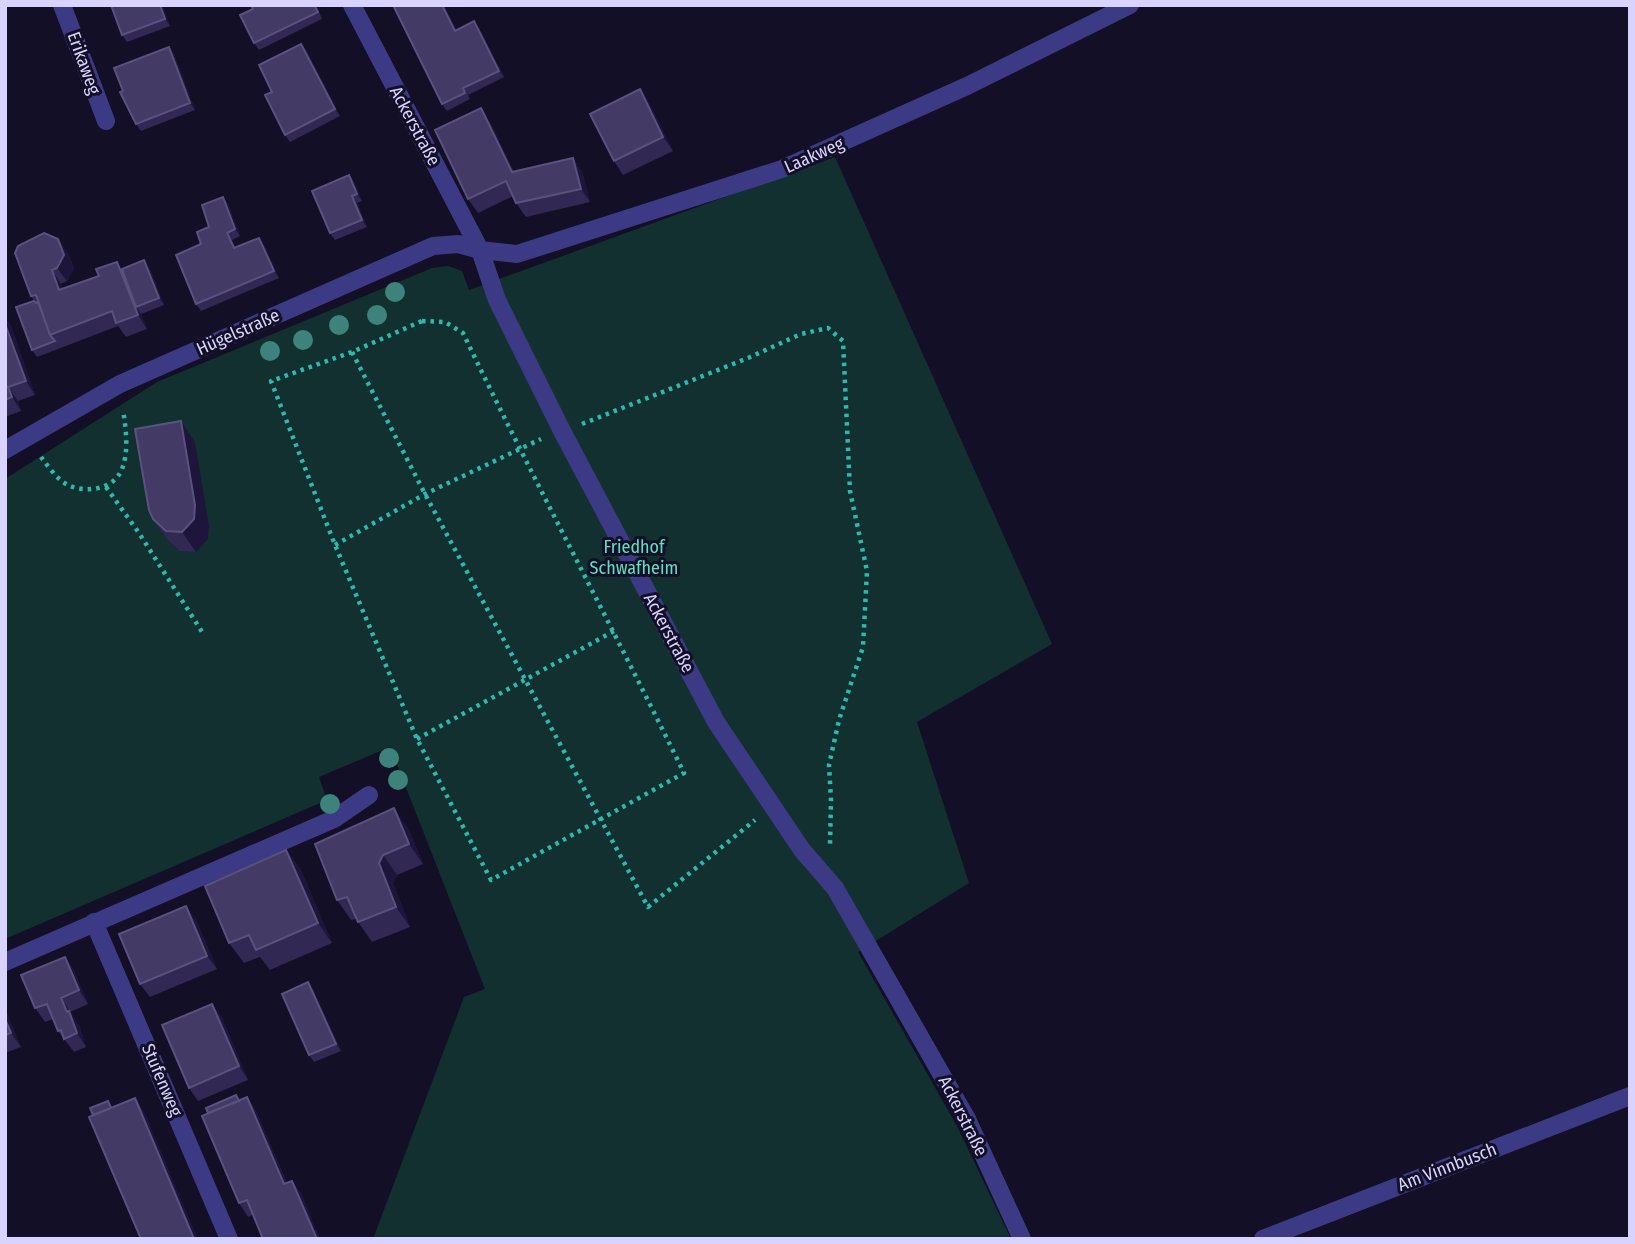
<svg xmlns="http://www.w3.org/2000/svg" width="1635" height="1244" viewBox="0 0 1635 1244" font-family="'Fira Sans Condensed',sans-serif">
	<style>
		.green { fill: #12302f }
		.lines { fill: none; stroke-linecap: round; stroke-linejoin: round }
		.path { stroke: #2fb8b0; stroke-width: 4.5; stroke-dasharray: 3.5 5; stroke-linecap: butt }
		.minor { stroke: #3d3a85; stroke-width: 18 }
		.tree { fill: #3d827b }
		.wall { fill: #312854 }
		.shaded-wall { fill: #1d163a }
		.building { fill: #433a66; stroke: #5a527e; stroke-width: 2 }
		.labels { text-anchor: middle; stroke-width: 6; stroke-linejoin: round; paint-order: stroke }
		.street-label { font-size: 18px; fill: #d9d4ff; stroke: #130f26 }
		.park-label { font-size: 18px; fill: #5fe0c0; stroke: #130f26 }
	</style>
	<rect width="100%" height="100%" fill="#130f26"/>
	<path class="green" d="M835 157 1052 644 917 722 969 883 858 952 958 1128 1011 1239H373L464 997 485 989 390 747 319 777 327 800 5 939V479L157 382 432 268 448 266 462 271 469 290Z"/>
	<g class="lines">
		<path class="path" d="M422 321 445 322 463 333C534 481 612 626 684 773L491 880 417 739 335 545 271 381 352 352Z
			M352 352 425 494 648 907 755 820
			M582 424 748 358 801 334 828 328 843 341 850 491 867 571 863 647 839 720 829 765 831 800 830 845
			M41 457C48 466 56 478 66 484 84 494 114 490 122 469 129 451 126 429 123 410
			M106 487 139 533 204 635
			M335 545 425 494 541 439
			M417 739 614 631"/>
		<path class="minor" d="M62 5 106 121
			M352 5 480 250 497 300 562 431 716 722 802 850 835 888 967 1119 1022 1239
			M5 450 120 384 433 246 458 244 480 250 517 254 782 169 967 86 1130 5
			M94 922 229 1239
			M5 962 334 819 369 795
			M1263 1239 1630 1096"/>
	</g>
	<g class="tree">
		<circle cx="395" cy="292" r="10"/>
		<circle cx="377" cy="315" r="10"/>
		<circle cx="339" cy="325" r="10"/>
		<circle cx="303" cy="340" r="10"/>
		<circle cx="270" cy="351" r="10"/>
		<circle cx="389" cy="758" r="10"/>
		<circle cx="398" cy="780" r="10"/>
		<circle cx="330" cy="804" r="10"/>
	</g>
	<path class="wall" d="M111 5H162L170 26 127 42 122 35Z
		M316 5 322 19 259 50 254 43 253 9Z
		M393 5H444L456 30 479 28 504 77 468 95 470 99 447 111 442 104Z
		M169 47 174 54 195 110 141 131 136 124 123 91Z
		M306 50 340 116 290 142 285 135Z
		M640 89 649 103 673 151 623 175 614 161Z
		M490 122 514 172 582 171 590 202 526 217 516 203 513 196 478 213 468 199Z
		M349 175 354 182 362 201 357 203 367 227 335 240 330 233Z
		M223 197 228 204 240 236 232 240 235 247 264 245 279 278 201 311 196 304 201 244Z
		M15 253H68L74 268 67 281 61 284 63 289 99 276 117 262 122 269 149 267 164 305 141 314 147 329 126 337 118 326 37 357 32 350 34 301 31 296Z
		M5 318 11 326 35 395 18 401 21 411 5 417Z
		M181 421 195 442 209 525 208 539 196 552 180 551 167 539 153 519Z
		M408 828 423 864 397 875 393 883 410 927 372 942 356 919 351 920 337 900Z
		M286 850 301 870 332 943 270 970 260 957 244 963 229 943Z
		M196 920 217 969 150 997 140 984Z
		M65 957 74 971 88 1004 70 1012 79 1025 86 1047 74 1052 58 1031 53 1019 45 1022 35 1008Z
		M313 989 341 1051 314 1062 309 1055Z
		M212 1004 222 1018 248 1080 198 1101 189 1088Z
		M5 1009 21 1047 5 1053Z
		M247 1097 256 1111 287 1183 302 1194 248 1217 239 1203 240 1100Z"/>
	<path class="shaded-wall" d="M160 5H162L170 26 165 19Z
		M442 5H444L460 37 455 31Z
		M474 21 479 28 504 77 499 71Z
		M301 44 306 50 340 116 335 109Z
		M169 47 174 54 195 110 190 103Z
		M640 89 649 103 673 151 663 137Z
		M481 108 490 122 521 186 512 172Z
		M573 158 582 171 590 202 581 189Z
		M349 175 354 182 362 201 357 194Z
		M352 196 357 203 367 227 362 220Z
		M223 197 228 204 240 236 235 229Z
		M259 238 264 245 279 278 274 271Z
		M58 239 68 253 74 268 67 281 57 268Z
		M144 260 149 267 164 305 159 298Z
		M117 262 127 276 136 307 141 314 147 329 138 315Z
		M52 270 61 284 69 304 59 290Z
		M5 318 11 326 35 395 26 381 5 324Z
		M8 387 18 401 21 411 12 397Z
		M181 421 195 442 209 525 208 539 196 552 182 532Z
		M394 808 408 828 423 864 409 844Z
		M286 850 301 870 332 943 318 923Z
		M383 855 397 875 393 883 410 927 396 907 379 863Z
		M186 906 196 920 217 969 207 956Z
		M65 957 74 971 88 1004 79 990Z
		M308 982 313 989 341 1051 336 1044Z
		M61 998 79 1025 86 1047 77 1033Z
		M212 1004 222 1018 248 1080 239 1066Z
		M5 1009 21 1047 11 1033 5 1019Z
		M247 1097 256 1111 293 1198 284 1184Z
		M135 1098 144 1111 198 1239H194Z
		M292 1181 302 1194 320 1239H317Z"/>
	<path class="building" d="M111 5H160L165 19 122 35Z
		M251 5H314L318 12 254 43 240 15 253 9Z
		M393 5H442L455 31 474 21 499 71 463 88 465 93 442 104Z
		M301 44 335 109 285 135 265 95 272 92 259 65Z
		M169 47 190 103 136 124 120 92 123 91 114 68Z
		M640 89 663 137 614 161 590 114Z
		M481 108 512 172 573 158 581 189 516 203 506 181 468 199 435 130Z
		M349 175 357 194 352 196 362 220 330 233 312 191Z
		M223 197 235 229 227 233 234 248 259 238 274 271 196 304 176 255 201 244 197 232 209 227 202 205Z
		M44 233 58 239 64 255 57 268 52 270 59 290 99 276 96 269 117 262 138 315 116 323 112 311 50 335 36 295 31 296 15 253 18 246Z
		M144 260 159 298 136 307 122 269Z
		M34 301 36 303 38 302 50 335 55 341 32 350 16 307Z
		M5 324 26 381 8 387 12 397 5 400Z
		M181 421 195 505 194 519 182 532 166 531 153 519 149 510 135 429Z
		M394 808 409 844 383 855 379 863 396 907 358 922 347 897 337 900 315 844Z
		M286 850 318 923 256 950 249 935 229 943 205 886Z
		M186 906 207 956 140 984 119 934Z
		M65 957 79 990 61 998 67 1012 69 1011 77 1033 64 1039 61 1030 58 1031 47 1004 35 1008 21 975Z
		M308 982 336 1044 309 1055 282 994Z
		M212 1004 239 1066 189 1088 162 1025Z
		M5 1019 11 1033 5 1035Z
		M236 1095 239 1101 208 1113 206 1108Z
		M247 1097 284 1184 292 1181 317 1239H263L247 1200 239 1203 202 1116Z
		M135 1098 194 1239H141L89 1117Z
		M108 1101 111 1108 93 1115 90 1108Z"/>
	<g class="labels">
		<g class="street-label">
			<text transform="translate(84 63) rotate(70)" y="6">Erikaweg</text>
			<text transform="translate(415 126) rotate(62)" y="6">Ackerstraße</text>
			<text transform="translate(814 155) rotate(-24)" y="6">Laakweg</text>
			<text transform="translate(238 332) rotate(-24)" y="6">Hügelstraße</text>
			<text transform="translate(669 633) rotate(62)" y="6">Ackerstraße</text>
			<text transform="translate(162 1080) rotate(67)" y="6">Stufenweg</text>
			<text transform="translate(963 1116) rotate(63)" y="6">Ackerstraße</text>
			<text transform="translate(1447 1167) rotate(-21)" y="6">Am Vinnbusch</text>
		</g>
		<g class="park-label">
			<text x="634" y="553">Friedhof<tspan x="634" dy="21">Schwafheim</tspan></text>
		</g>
	</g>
	<rect width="1635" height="1244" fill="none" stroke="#d9d4ff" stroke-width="14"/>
</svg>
